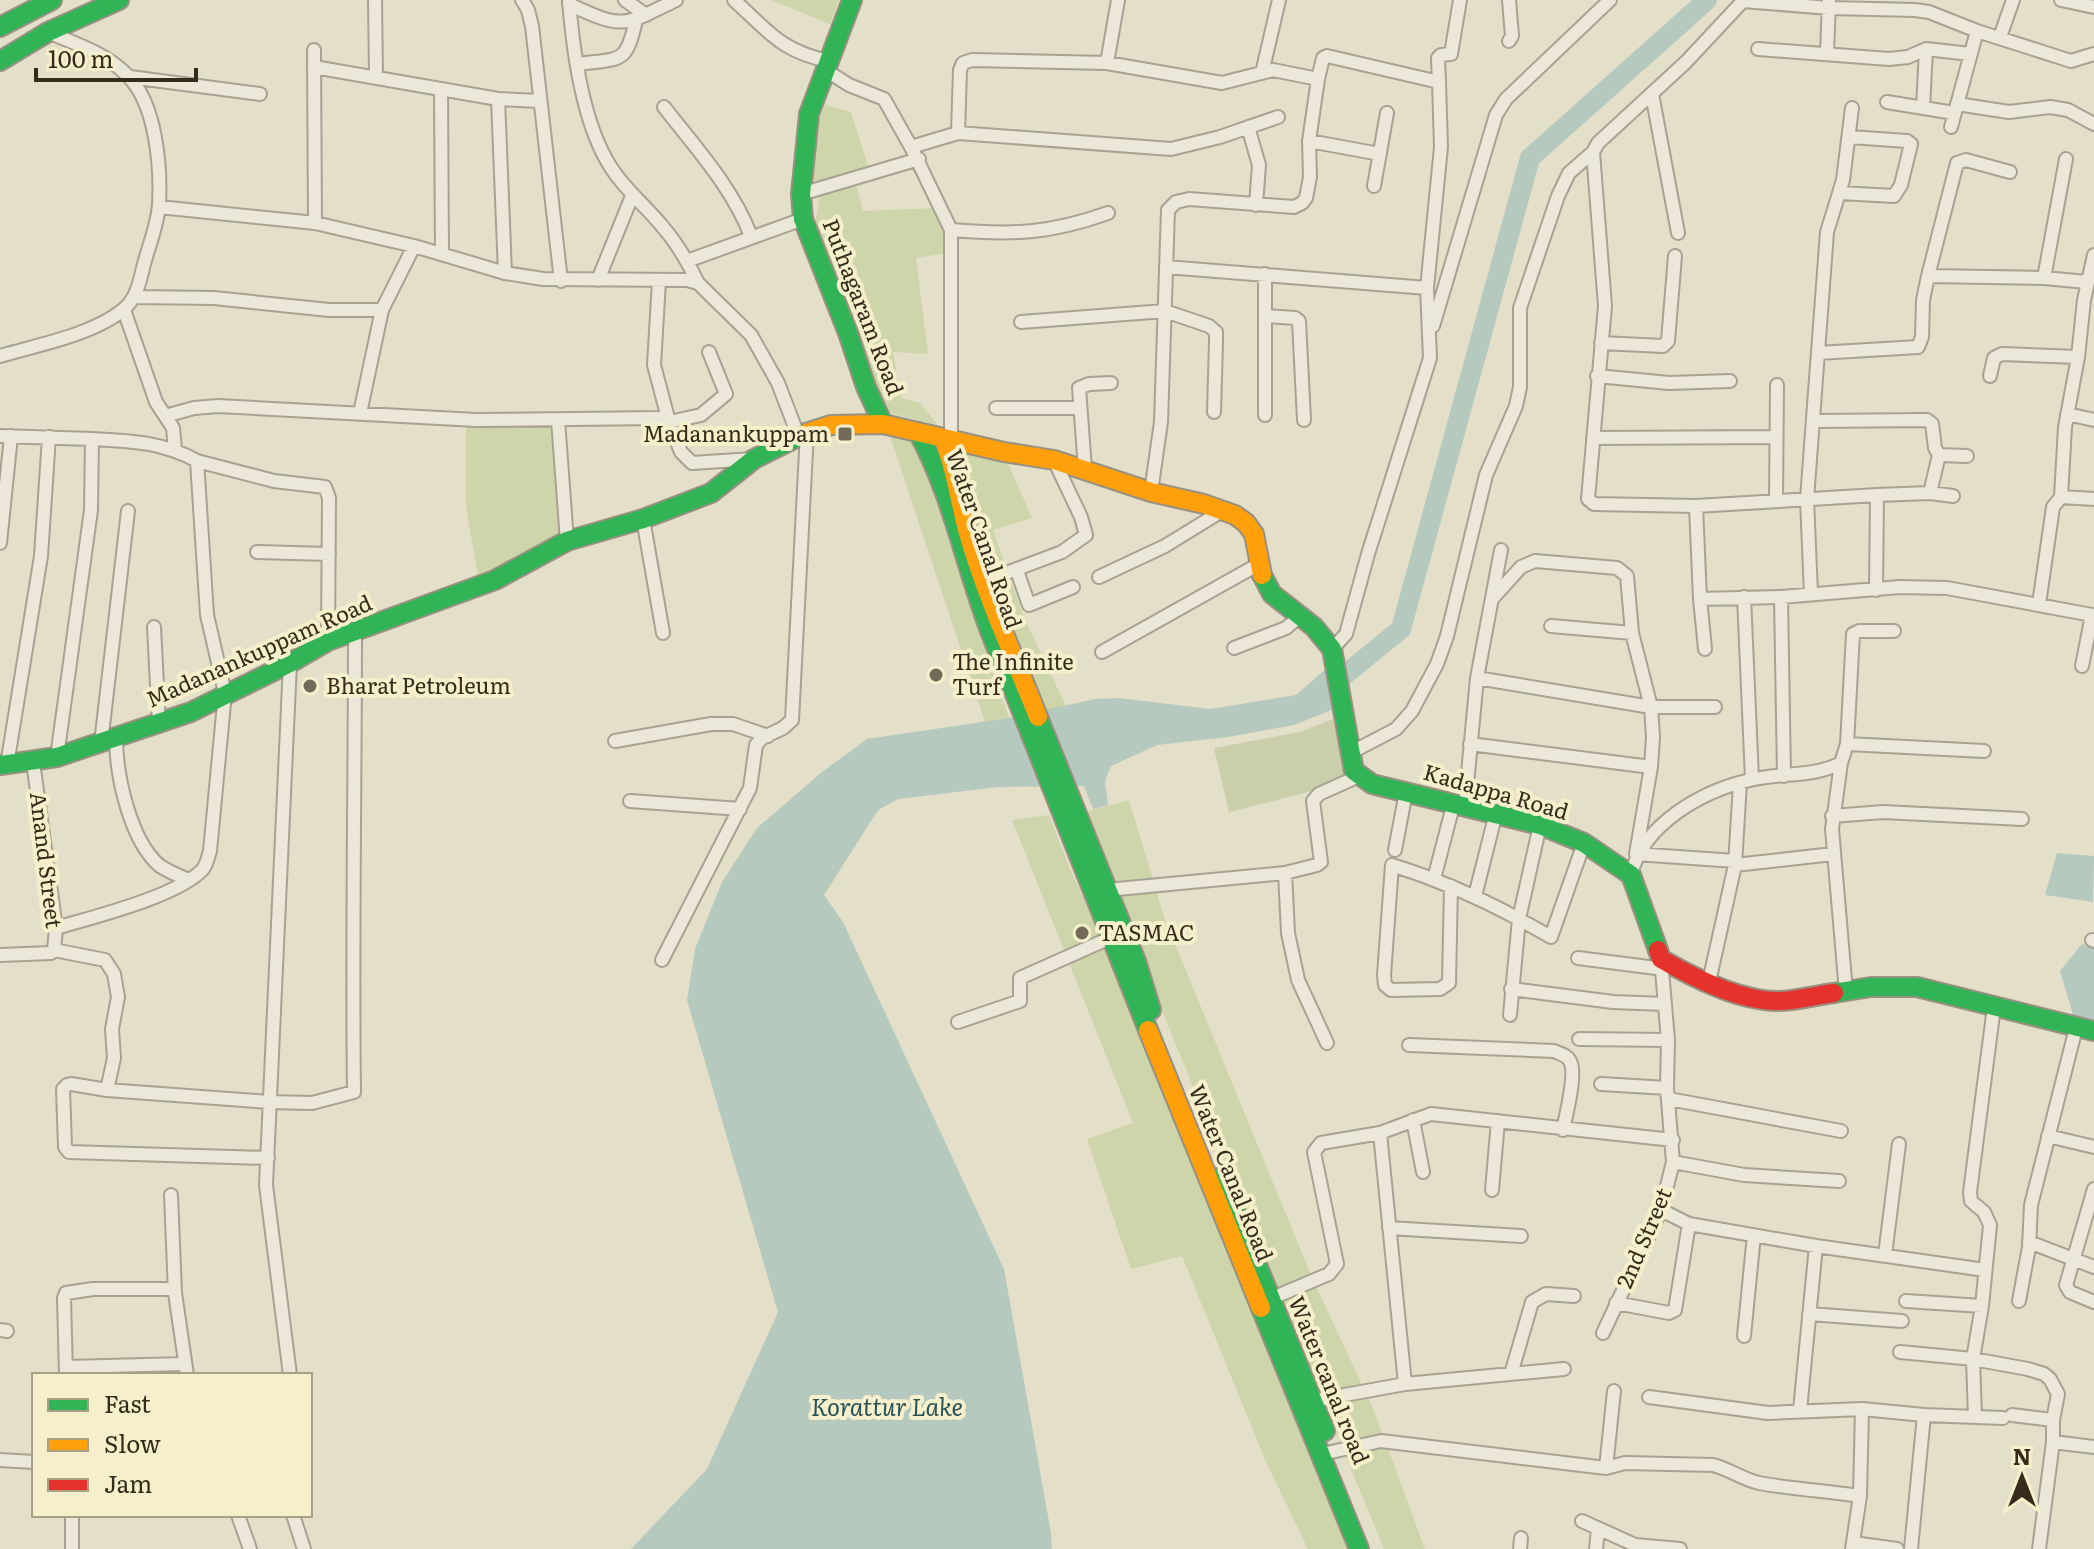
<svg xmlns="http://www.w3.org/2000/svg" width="2094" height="1549" viewBox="0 0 2094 1549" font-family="Literata,serif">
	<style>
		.green { fill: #cfd5aa }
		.cemetery { fill: #caceaa }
		.water { fill: #b5c9be }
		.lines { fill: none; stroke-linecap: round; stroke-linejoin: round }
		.river { stroke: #b5c9be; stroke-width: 20 }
		.street-casing { stroke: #a8a292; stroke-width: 16 }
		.fast-casing { stroke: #989182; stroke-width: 22 }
		.slow-casing { stroke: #989182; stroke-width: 22 }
		.jam-casing { stroke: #989182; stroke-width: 22 }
		.street { stroke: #ebe8da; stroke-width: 12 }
		.fast { stroke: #30b455; stroke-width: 18 }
		.slow { stroke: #ff9f0a; stroke-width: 18 }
		.jam { stroke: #e5322d; stroke-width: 18 }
		.poi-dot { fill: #726a58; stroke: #f6efcc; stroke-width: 3 }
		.labels { text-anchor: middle; stroke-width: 8; stroke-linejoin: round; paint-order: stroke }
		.street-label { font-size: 22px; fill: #352b1b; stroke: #f6efcc }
		.poi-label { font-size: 22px; fill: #352b1b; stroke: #f6efcc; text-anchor: start }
		.water-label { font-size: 24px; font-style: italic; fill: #2a5356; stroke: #f6efcc }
	</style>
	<rect width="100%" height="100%" fill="#e4dfc8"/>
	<path class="green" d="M771 0H839L830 24Z
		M825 105 851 112 869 169 817 183 813 179 817 127Z
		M856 185 863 211 939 208 945 219 947 253 916 258 928 354 893 352 901 398 920 403 938 425 890 413 887 410 873 380 815 224 820 196Z
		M466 423 553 426 559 535 479 581 466 508Z
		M889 433 914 441 939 494 944 526 1009 718 985 722Z
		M956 448 1006 459 1032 518 993 530 1025 620 1066 706 1045 711 979 537Z
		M1129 800 1164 917 1311 1275 1374 1411 1425 1549H1384L1173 1038 1085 812Z
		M1049 815 1071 872 1090 911 1353 1549H1308L1266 1462 1182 1256 1131 1269 1087 1139 1133 1123 1012 820Z"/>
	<path class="cemetery" d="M1333 719 1346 776 1316 790 1229 812 1214 748 1300 732Z"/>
	<path class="water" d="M1328 667 1332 710 1294 725 1228 737 1157 745 1111 766 1105 781 1108 805 1093 809 1084 786 998 787 898 799 878 810 824 895 843 922 1004 1269 1051 1533 1052 1549H631L707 1469 778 1312 687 1000 695 949 722 882 757 828 822 772 867 739 1009 718 1095 699 1119 698 1210 709 1296 695Z
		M2057 853 2094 856 2093 902 2045 895Z
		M2082 944 2094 948V1022L2074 1018 2060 971Z"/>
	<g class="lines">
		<path class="river" d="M1325 691 1401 629 1530 158 1707 0"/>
		<g class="street-casing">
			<path id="street" d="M375 0 376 76
				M522 0 528 10 532 26 561 281
				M569 0C573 51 583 123 610 166 624 189 645 205 662 226 677 243 688 262 698 283
				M625 0 646 15
				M734 0C768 31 782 52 829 61
				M1509 0 1512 36 1509 41
				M2061 0 2094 7
				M569 4C624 30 623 26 676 0
				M2000 37 2013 0
				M1758 49 1889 59 1908 57 1926 49 1970 54
				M314 50 315 223
				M1827 53 1829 0
				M1107 63 1118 0
				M579 64C621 58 626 65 636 20
				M314 67 498 99 505 273
				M827 71 849 85 884 99 911 147 958 133 1171 149 1220 137 1278 117
				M1262 73 1279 0
				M130 77 260 94
				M441 89 442 254
				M1652 94 1678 233
				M498 99 540 101
				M1887 102 1954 113
				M1957 104 2009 112 2050 107 2068 110 2094 124
				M664 107C696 148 732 187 751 236
				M1923 108 1926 49
				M1248 127 1259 165 1256 205
				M1951 127 1977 31
				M958 133 960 70 963 63 972 60 1107 63 1222 83 1273 70 1318 79 1323 58 1327 56 1439 82 1438 58 1441 55 1451 54 1460 0
				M1309 141 1380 154
				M911 147 951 230V440
				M1374 186 1387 113
				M1840 193 1894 196 1901 185 1911 144 1907 141 1850 137
				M801 194 919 159
				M159 207 315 223 414 246 505 273 543 279 687 280 698 283 751 335 778 383 798 435
				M951 230C1013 235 1049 234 1108 213
				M687 261 803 219
				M1166 267 1427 288
				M1265 274V415
				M1928 276 2044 278 2066 159
				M2044 278 2087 282
				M598 280 632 196
				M659 281 654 365 669 422 701 415 726 394 709 352
				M135 297 214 298 329 310H382
				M124 310 156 402 173 428 175 449
				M1266 316 1295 318 1299 321 1304 420
				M1021 322 1165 311 1209 326 1216 332V342L1214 412
				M1433 326 1496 115 1506 99 1610 0
				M1601 343 1663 346 1668 341 1675 256
				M1818 353 1918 347 1922 337 1923 300 1928 276 1957 163 1966 160 2010 172
				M0 356C37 345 96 334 125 308 138 296 140 279 144 264 149 245 158 224 159 204 161 166 156 104 128 76 106 53 76 44 48 32
				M1597 376 1669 383 1730 381
				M1990 376 1994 358 2002 354 2078 357
				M996 408H1078
				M360 413 382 310 414 246
				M2067 414 2094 420
				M165 416 194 408 218 406 476 420 659 418 669 422 681 452 692 463 753 459
				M558 420 567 541
				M1814 421 1927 420 1932 424 1935 448 1939 455 1967 456
				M0 436 92 439
				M1593 438 1775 437
				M197 461 274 481 325 487 329 498 328 641
				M1085 469 1079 388 1089 384 1111 383
				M1151 492 1161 422 1168 210 1176 202 1189 199 1294 207 1302 203 1306 198 1310 177 1309 141 1318 79
				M1930 493 1939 455
				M2061 497 2065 427 2078 357 2084 300 2094 255
				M1776 501 1777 385
				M1696 506 1594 504 1588 499 1605 306 1593 152 1598 143 1686 62 1743 1 1829 8 1915 10 1929 12 1977 31 2071 61 2094 54
				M643 519 663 633
				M0 543 11 436
				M257 552 329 554
				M1017 571 1029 605 1073 587
				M1099 577 1165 546 1222 511
				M985 581 1062 552 1086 535 1081 517 1054 460
				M1876 590 1877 495 1930 493 1953 496
				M1811 594 1807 499 1827 232 1843 180 1852 108
				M1744 597 1752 779
				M1781 597 1784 776
				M1493 598 1521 567 1535 561 1617 568 1627 576 1632 633 1651 707 1653 737 1651 767 1636 854 1735 861
				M1700 599 1781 597 1900 587 1947 588 2092 615 2082 666
				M2039 604 2053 507 2061 497 2094 499
				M1551 626 1632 633
				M154 627 159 724
				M1234 648 1286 628 1300 616
				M1332 649 1346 634 1368 554 1430 358 1427 288 1441 147 1439 82
				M1705 649 1700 599 1696 506 1877 495
				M1102 652 1259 564
				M1477 678 1501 550
				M116 737C116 775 130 841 160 866 169 872 179 876 189 880
				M615 741 711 724H733L768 736
				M101 743 128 511
				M1470 744 1651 767
				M1847 744 1853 634 1859 631H1894
				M1350 753 1396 729 1412 711 1437 664 1447 636 1486 475 1516 406 1520 387V308L1558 196 1569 173 1593 152
				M1841 763 1832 829 1846 992
				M7 765 41 556 49 437
				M630 801 740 809
				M1465 805 1477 678 1651 707H1715
				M1832 816 1883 812 2022 819
				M1395 850 1406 792
				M1735 865 1833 854
				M1285 873 1288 933 1298 980 1327 1043
				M1631 875C1643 824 1702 791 1750 780 1780 772 1812 778 1841 763L1847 744 1984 751
				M1434 879 1454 802
				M1451 886 1449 983 1440 989 1391 990 1385 985 1384 975 1392 865C1437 879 1478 897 1519 919L1540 825
				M1107 890 1285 873 1317 865 1321 862 1313 801 1319 794 1359 776
				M1475 896 1496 813
				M56 928C93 917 179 896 203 869 207 864 208 857 210 851L225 693 207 615 197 461C163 442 131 441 92 439L91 510 57 757
				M2092 940 2094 941
				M54 950 105 960 114 974 118 997 112 1029 114 1058 107 1090
				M0 955 51 953 54 950 56 928 33 762
				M1578 958 1664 969
				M662 960 750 788 756 745 762 738 783 728 792 720 807 432
				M1709 982 1735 865 1740 783
				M1511 989 1613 1002 1665 1004
				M1510 1015 1519 919 1551 937 1584 843
				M958 1022 1020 1001V978L1110 938
				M1579 1039 1668 1040
				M1409 1045 1554 1051C1560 1054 1566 1054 1570 1061 1577 1073 1566 1115 1563 1130
				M1601 1084 1667 1088
				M1669 1099 1841 1131
				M1413 1120 1423 1172
				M1380 1133 1405 1384
				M2048 1136 2094 1147
				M268 1158 69 1152 65 1147 63 1089 67 1085 71 1084 107 1090 269 1102 312 1103 354 1092C352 938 355 785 355 631
				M1673 1162 1744 1175 1839 1181
				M2094 1189 2066 1285 2070 1292 2094 1302
				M1492 1190 1498 1121
				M171 1195 175 1293 187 1375
				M1661 1210 1689 1224 1816 1246 1985 1270
				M1389 1228 1521 1236
				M2029 1242 2094 1267
				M1885 1255 1899 1144
				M1265 1301 1329 1274 1337 1264 1314 1152 1321 1143 1380 1133 1431 1114 1673 1140
				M1906 1301 1982 1306
				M2019 1301 2029 1247 2031 1205 2076 1028
				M1616 1303 1669 1313 1675 1310 1689 1224
				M1809 1314 1902 1321
				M0 1330 7 1331
				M1603 1333 1661 1210 1673 1162 1667 1088 1668 1040 1661 959
				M1744 1336 1754 1235
				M1900 1352 1973 1359 2028 1369 2044 1374 2050 1379 2058 1394 2053 1420V1442L2039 1549
				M66 1367 185 1364
				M1511 1374 1532 1302 1546 1294 1574 1296
				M66 1375 64 1298 66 1293 93 1289H175
				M290 1375 266 1185 290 663
				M1649 1397 1768 1413 1862 1409 1924 1415 2003 1418
				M1306 1402 1405 1384 1564 1369
				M1800 1410 1816 1246
				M2012 1415 2053 1420
				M1975 1417 1973 1359 1982 1306 1990 1225 1984 1212 1971 1201 1970 1192 1994 1007
				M2053 1442 2094 1447
				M1322 1454 1381 1441 1606 1468 1625 1463 1713 1465C1729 1469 1742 1479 1759 1483 1792 1489 1827 1491 1860 1496
				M0 1460 34 1462
				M1606 1468 1614 1391
				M238 1515 250 1549
				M293 1515 304 1549
				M1582 1521 1635 1545 1680 1549
				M1853 1543 1897 1549
				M72 1549V1515
				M1520 1549 1521 1538
				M1596 1549 1598 1529
				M1852 1549 1860 1496 1862 1409
				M1911 1549 1924 1415"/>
		</g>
		<g class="fast-casing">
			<path id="fast" d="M852 0 809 114 801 194 803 219 848 333 866 387 883 424
				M0 27 52 0
				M0 61 48 32 119 0
				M918 432C952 494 965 565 990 631L1148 1030
				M1262 575 1272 594 1314 627 1332 649 1354 771 1372 784 1540 825 1584 843 1631 875 1658 950
				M1038 717 1136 961 1151 1010
				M0 765 57 757 191 712 290 663 328 641 495 580 567 541 643 519 711 493 754 459 806 433
				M1834 993 1871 987H1917L2094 1031
				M1221 1177 1325 1431
				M1261 1308 1359 1549"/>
		</g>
		<g class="slow-casing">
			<path id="slow" d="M806 433 831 425 883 424 1004 452 1054 460 1151 492 1204 504 1235 515 1246 523 1254 534 1262 575
				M943 438C956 469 959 501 968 533 986 596 1014 656 1038 717
				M1148 1030 1261 1308"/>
		</g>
		<g class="jam-casing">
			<path id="jam" d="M1658 950 1661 959C1694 978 1739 1001 1778 1001 1796 1001 1816 995 1834 993"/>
		</g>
		<use href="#street" class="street"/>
		<use href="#fast" class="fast"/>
		<use href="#slow" class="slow"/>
		<use href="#jam" class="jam"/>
	</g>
	<g class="poi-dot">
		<rect x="837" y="426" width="16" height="16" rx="4"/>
		<circle cx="936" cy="675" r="8"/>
		<circle cx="310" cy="686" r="8"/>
		<circle cx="1082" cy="933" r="8"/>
	</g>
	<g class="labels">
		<g class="street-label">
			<text transform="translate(863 307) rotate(69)" y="8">Puthagaram Road</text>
			<text transform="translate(984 539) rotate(71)" y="8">Water Canal Road</text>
			<text transform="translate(259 651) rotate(-24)" y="8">Madanankuppam Road</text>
			<text transform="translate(1496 792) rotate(16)" y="8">Kadappa Road</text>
			<text transform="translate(46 860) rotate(83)" y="8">Anand Street</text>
			<text transform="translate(1231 1173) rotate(68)" y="8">Water Canal Road</text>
			<text transform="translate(1644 1238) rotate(-67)" y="8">2nd Street</text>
			<text transform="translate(1329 1380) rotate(68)" y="8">Water canal road</text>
		</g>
		<g class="poi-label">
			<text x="829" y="442" text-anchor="end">Madanankuppam</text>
			<text x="952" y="670">The Infinite<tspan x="952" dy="25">Turf</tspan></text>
			<text x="326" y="694">Bharat Petroleum</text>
			<text x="1098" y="941">TASMAC</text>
		</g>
		<g class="water-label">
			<text x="887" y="1416">Korattur Lake</text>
		</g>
	</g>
	<rect x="32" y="1373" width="280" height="144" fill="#f6efcc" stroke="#a9a185" stroke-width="2"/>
	<rect x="48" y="1399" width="40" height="12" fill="#30b455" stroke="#a9a185" stroke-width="2"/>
	<text x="104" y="1413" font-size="24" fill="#352b1b">Fast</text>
	<rect x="48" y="1439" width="40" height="12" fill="#ff9f0a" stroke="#a9a185" stroke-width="2"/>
	<text x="104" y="1453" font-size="24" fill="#352b1b">Slow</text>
	<rect x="48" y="1479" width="40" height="12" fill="#e5322d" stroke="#a9a185" stroke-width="2"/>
	<text x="104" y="1493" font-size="24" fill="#352b1b">Jam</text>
	<g transform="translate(2022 1477)" stroke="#f6efcc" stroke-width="6" paint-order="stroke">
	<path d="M0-6L14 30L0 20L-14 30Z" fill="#352b1b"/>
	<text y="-12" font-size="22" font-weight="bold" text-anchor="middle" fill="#352b1b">N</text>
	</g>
	<path d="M36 68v12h160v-12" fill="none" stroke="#352b1b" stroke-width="4"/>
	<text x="48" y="68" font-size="24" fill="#352b1b" stroke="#f6efcc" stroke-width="6" paint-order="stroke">100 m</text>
</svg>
